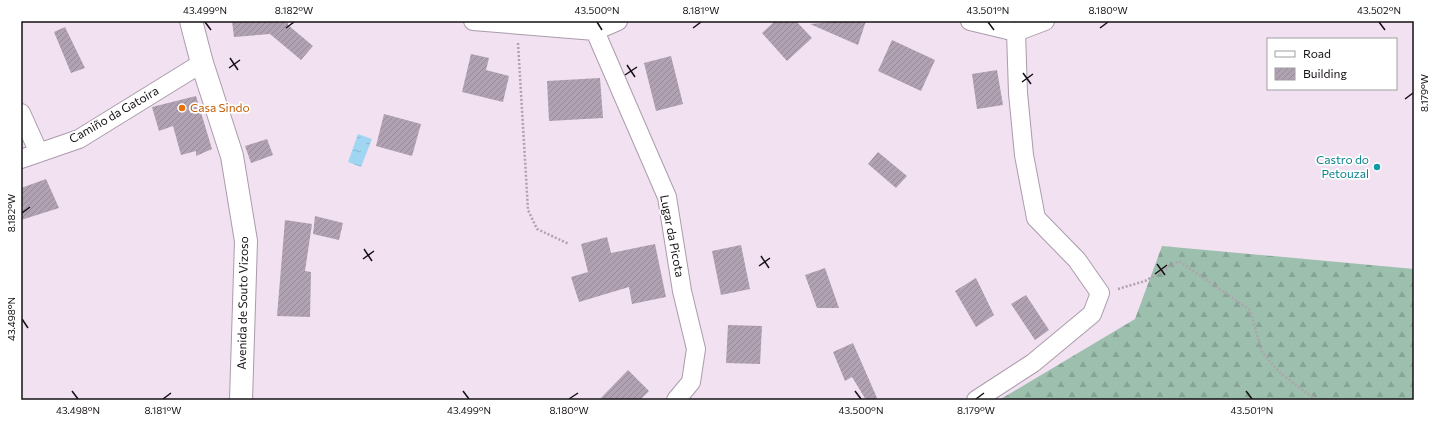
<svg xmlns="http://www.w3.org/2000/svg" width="1435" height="421" viewBox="0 0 1435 421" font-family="Commissioner,sans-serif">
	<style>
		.forest { fill: url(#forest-firs) }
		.water { fill: url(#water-ripples) }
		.building { fill: url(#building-hatch) }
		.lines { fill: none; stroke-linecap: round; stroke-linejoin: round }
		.street-casing { stroke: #aa9cab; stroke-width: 20 }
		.secondary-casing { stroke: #aa9cab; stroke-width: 24 }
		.path { stroke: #afa2af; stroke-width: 2.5; stroke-dasharray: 2 2; stroke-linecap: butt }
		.street { stroke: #fff; stroke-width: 18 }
		.secondary { stroke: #fff; stroke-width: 22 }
		.ticks { fill: none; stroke: #151015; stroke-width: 1.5 }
		.food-dot { fill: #e8710a; stroke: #fff; stroke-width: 1.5 }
		.culture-dot { fill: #0f9aa8; stroke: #fff; stroke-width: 1.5 }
		.labels { text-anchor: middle; stroke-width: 3.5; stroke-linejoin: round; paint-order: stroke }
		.food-label { font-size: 12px; fill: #c56008; stroke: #fff; text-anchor: start }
		.street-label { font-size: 12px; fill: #151015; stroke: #fff }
		.culture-label { font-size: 12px; fill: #0d838f; stroke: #fff; text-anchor: end }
		.neatline { fill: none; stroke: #151015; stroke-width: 1.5 }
		.ticks-label { font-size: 10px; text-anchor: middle; fill: #151015 }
	</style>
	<defs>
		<pattern id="forest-firs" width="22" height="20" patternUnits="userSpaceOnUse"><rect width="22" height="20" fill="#9dc0ae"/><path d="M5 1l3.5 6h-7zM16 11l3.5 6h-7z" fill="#86a495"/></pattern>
		<pattern id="water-ripples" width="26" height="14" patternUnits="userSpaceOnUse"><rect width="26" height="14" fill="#a0d6f2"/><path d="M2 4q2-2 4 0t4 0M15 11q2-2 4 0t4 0" fill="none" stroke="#89b7cf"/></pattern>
		<pattern id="building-hatch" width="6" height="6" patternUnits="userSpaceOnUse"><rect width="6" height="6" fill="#b0a2b2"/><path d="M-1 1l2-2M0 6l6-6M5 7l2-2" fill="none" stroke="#968a98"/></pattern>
	</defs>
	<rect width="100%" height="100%" fill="#f1e1f1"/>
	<path class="forest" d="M1162 246 1414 269V400H999L1135 319Z"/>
	<path class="water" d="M358 134 372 139 361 167 348 162Z"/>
	<path class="building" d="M232 21H288V25L313 46 301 60 270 34 234 37Z
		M775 21H796L812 38 787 61 762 33Z
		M845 21H866L858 45 810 24Z
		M65 27 85 68 71 73 54 32Z
		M892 40 935 60 921 91 878 71Z
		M471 54 489 58 486 70 509 76 503 102 462 92Z
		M671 56 683 104 656 111 644 63Z
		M997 70 1003 105 977 109 972 74Z
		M600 78 603 118 549 121 547 81Z
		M196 96 212 149 196 156V151L181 155 173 126 159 131 152 107Z
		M384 114 421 124 412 156 376 146Z
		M267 139 273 155 251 163 245 146Z
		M878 152 907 176 896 188 868 164Z
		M46 179 59 208 21 220V188Z
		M315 216 343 223 339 240 313 234Z
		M285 220 312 224 305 271 311 272 310 317 277 316Z
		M607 237 611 253 655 244 666 297 632 304 629 287 579 302 571 277 588 272 581 244Z
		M741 245 750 289 721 295 712 251Z
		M825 268 839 308H817L805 275Z
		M976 278 994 315 976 327 955 291Z
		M1026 295 1049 330 1035 340 1011 304Z
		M728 325 762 326 760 364 726 363Z
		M853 343 877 398 873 400H866L852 377 845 381 833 352Z
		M628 370 649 391 640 400H599Z"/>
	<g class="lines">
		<g class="street-casing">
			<path id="street" d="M473 21 595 31 618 21
				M970 21 1016 32 1045 21
				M595 31 667 197 682 291 696 349 691 382 676 400
				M21 113 39 153
				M21 159 79 139 202 63
				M976 400 1033 363 1092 314 1100 293 1077 260 1036 218 1024 155 1018 93 1016 32"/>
		</g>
		<g class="secondary-casing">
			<path id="secondary" d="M191 21 202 63 232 156 246 241 241 400"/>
		</g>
		<path class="path" d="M518 43 528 210 537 229 569 244
			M1118 289 1145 281 1179 261 1250 310 1262 352 1279 372 1316 400"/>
		<use href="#street" class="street"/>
		<use href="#secondary" class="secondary"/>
	</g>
	<path class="ticks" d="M205 22 211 30M597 22 602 30M988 22 994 30M1379 22 1385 30M286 28 294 22M693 28 701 22M1100 28 1108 22M230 58 238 70M627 65 635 77M229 68 240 60M1023 73 1031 84M625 75 637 67M1022 82 1033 74M1405 99 1413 93M22 213 30 207M364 249 372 261M761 256 769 268M363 259 374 251M1157 264 1165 275M759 266 770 258M1155 274 1167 265M22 319 28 328M72 391 78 399M463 391 469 399M855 391 861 399M1246 391 1252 399M163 399 171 393M569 399 578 393M976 399 984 393"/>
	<circle class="food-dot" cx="182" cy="108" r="4"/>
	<circle class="culture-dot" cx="1377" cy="167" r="4"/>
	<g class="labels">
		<g class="food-label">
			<text x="190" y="112">Casa Sindo</text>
		</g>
		<g class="street-label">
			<text transform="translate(114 115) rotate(-30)" y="4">Camiño da Gatoira</text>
			<text transform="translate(672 236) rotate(79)" y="4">Lugar da Picota</text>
			<text transform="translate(243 303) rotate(-89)" y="4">Avenida de Souto Vizoso</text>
		</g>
		<g class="culture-label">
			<text x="1369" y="164">Castro do<tspan x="1369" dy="14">Petouzal</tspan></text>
		</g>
	</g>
	<rect width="1435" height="421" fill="none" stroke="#ffffff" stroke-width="44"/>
	<rect x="1267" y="38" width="130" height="52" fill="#ffffff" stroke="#a19fa1"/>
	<rect x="1275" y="51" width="20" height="6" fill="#ffffff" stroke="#a19fa1"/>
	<text x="1303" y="58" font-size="12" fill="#151015">Road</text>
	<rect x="1275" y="68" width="20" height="12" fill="url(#building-hatch)" stroke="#a19fa1"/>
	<text x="1303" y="78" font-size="12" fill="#151015">Building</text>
	<rect x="22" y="22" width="1391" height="377" class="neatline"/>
	<g class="ticks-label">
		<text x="205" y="14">43.499°N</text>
		<text x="294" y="14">8.182°W</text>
		<text x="597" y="14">43.500°N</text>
		<text x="701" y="14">8.181°W</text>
		<text x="988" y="14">43.501°N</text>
		<text x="1108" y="14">8.180°W</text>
		<text x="1379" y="14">43.502°N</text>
		<text transform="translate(1424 93) rotate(-90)" y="4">8.179°W</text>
		<text transform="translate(11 213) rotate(-90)" y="4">8.182°W</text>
		<text transform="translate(11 319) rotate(-90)" y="4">43.498°N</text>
		<text x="78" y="414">43.498°N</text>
		<text x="163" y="414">8.181°W</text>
		<text x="469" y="414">43.499°N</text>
		<text x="569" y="414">8.180°W</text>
		<text x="861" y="414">43.500°N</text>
		<text x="976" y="414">8.179°W</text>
		<text x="1252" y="414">43.501°N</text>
	</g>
</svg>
